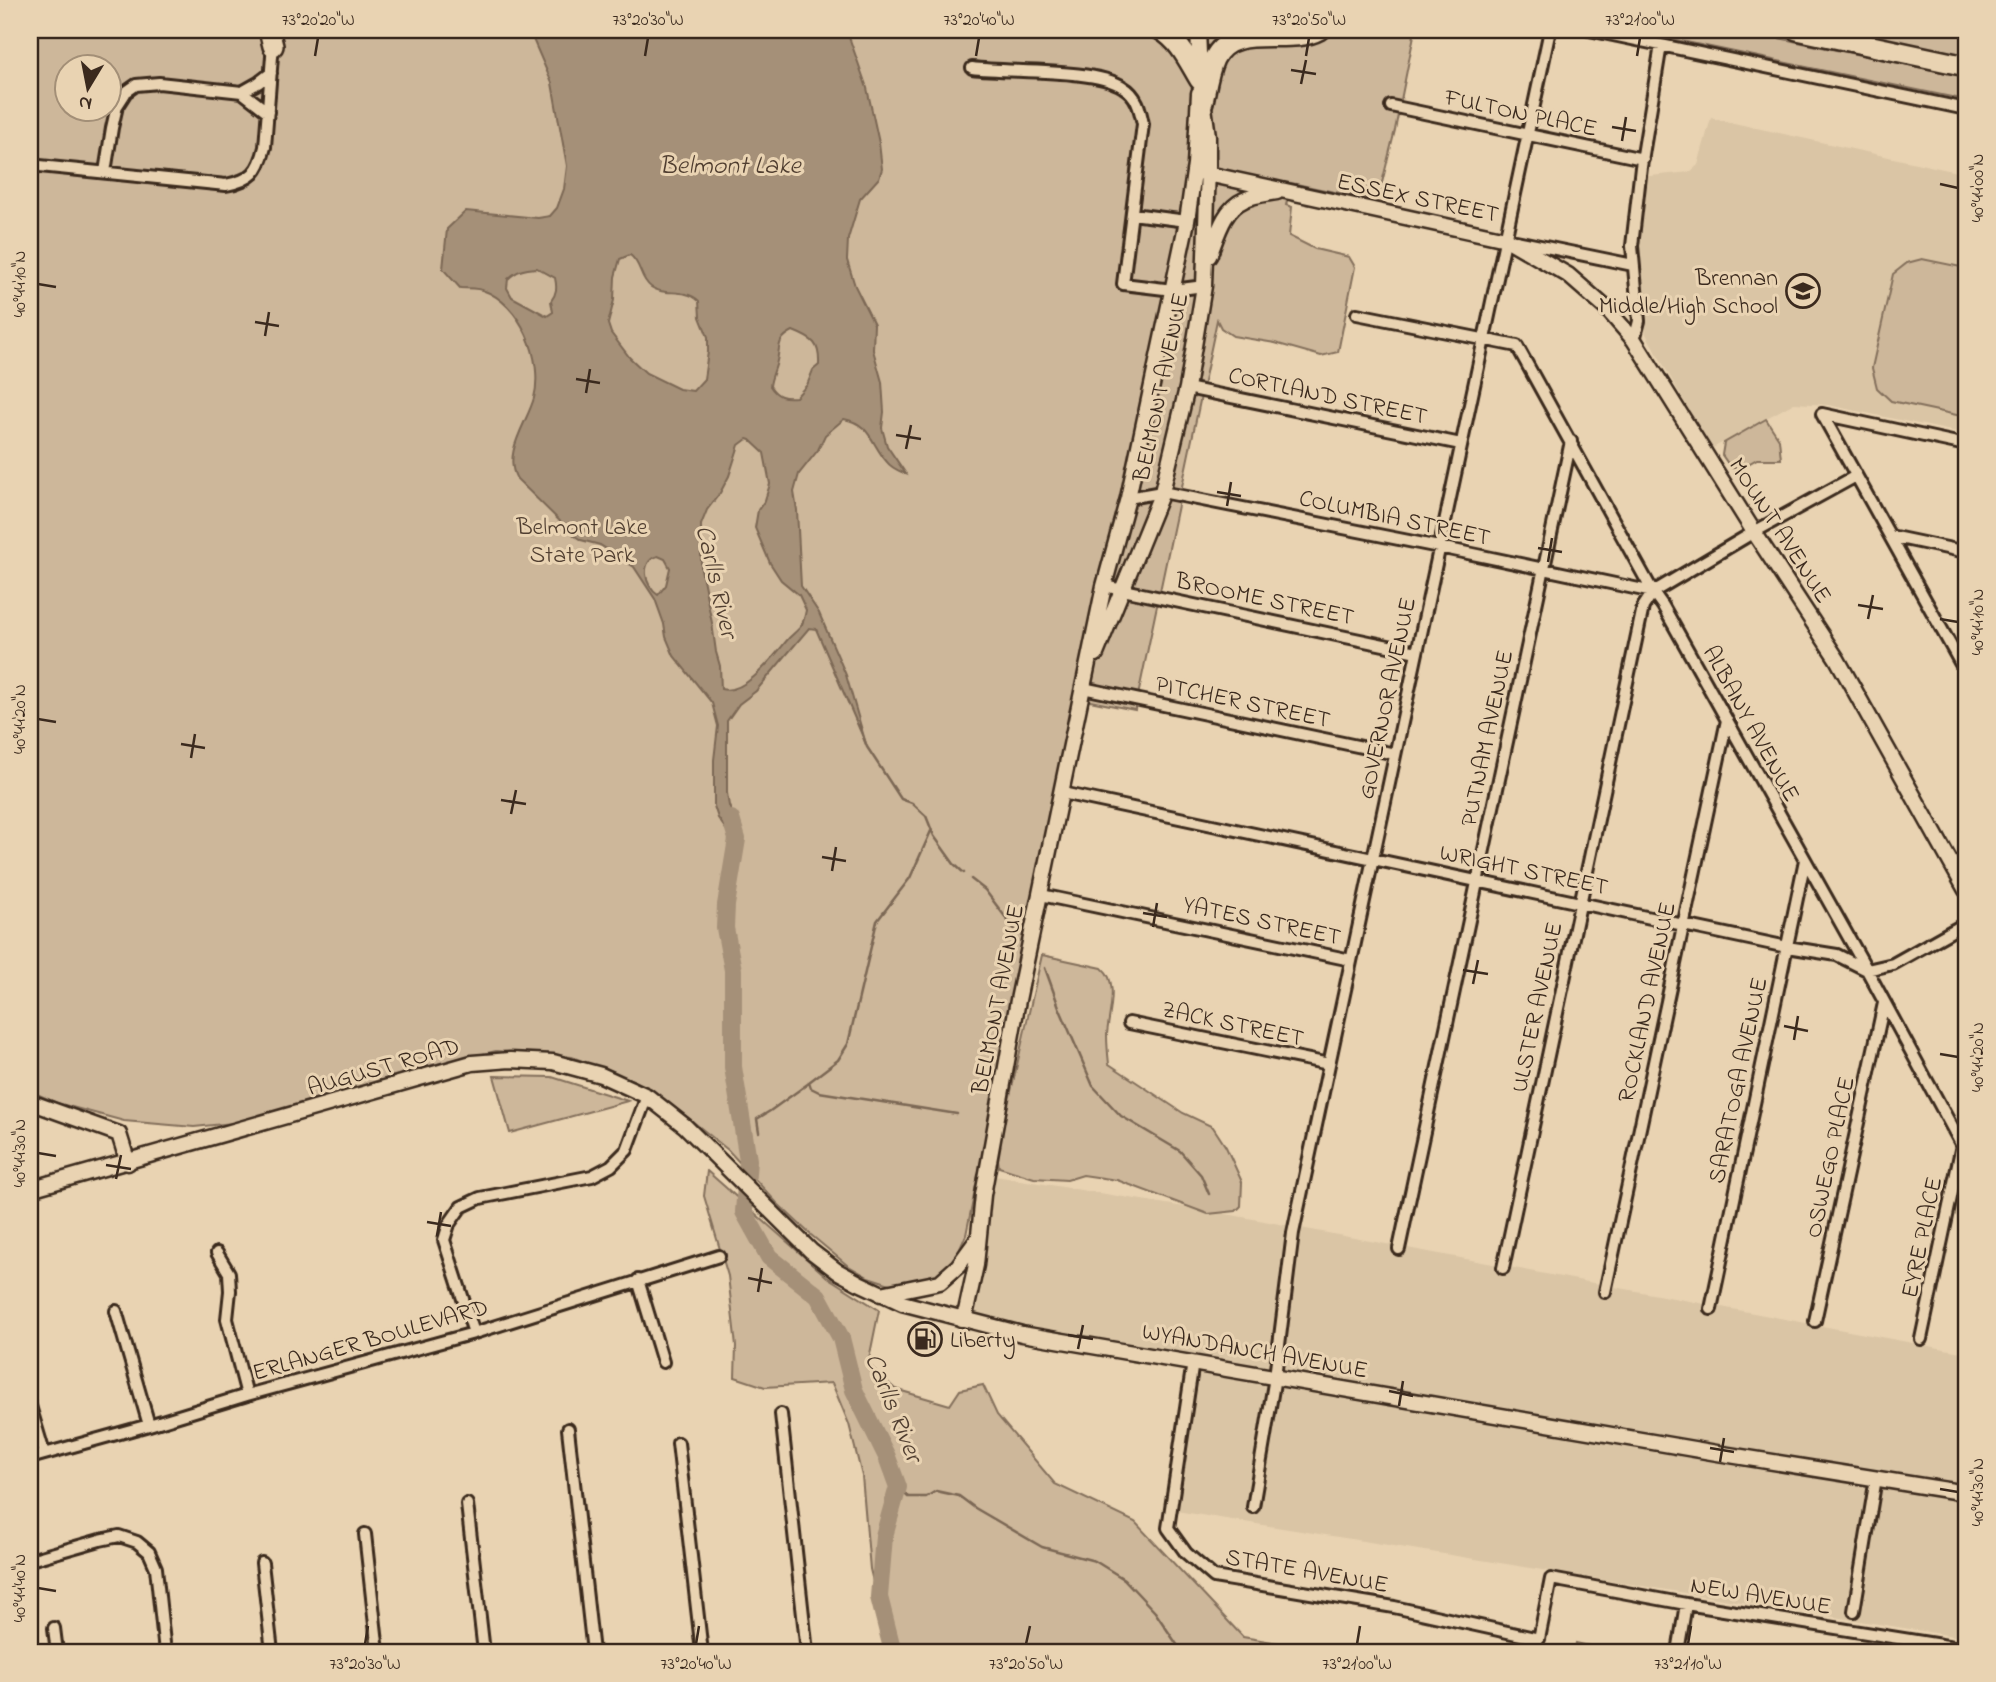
<svg xmlns="http://www.w3.org/2000/svg" width="1996" height="1682" viewBox="0 0 1996 1682" font-family="'Indie Flower',sans-serif">
	<style>
		.built { fill: #dac5a5 }
		.green { fill: #cdb79a; stroke: #84705c; stroke-width: 2; fill-rule: evenodd }
		.water { fill: #a59078; stroke: #7b6754; stroke-width: 2; fill-rule: evenodd }
		.lines { fill: none; stroke-linecap: round; stroke-linejoin: round }
		.stream { stroke: #7b6754; stroke-width: 2.5 }
		.river { stroke: #a59078; stroke-width: 18 }
		.minor-casing { stroke: #3b2a1e; stroke-width: 16 }
		.tertiary-casing { stroke: #3b2a1e; stroke-width: 19 }
		.motorway-casing { stroke: #3b2a1e; stroke-width: 24 }
		.minor { stroke: #e9d3b2; stroke-width: 10 }
		.tertiary { stroke: #e9d3b2; stroke-width: 14 }
		.motorway { stroke: #e9d3b2; stroke-width: 19 }
		.ticks { fill: none; stroke: #3b2a1e; stroke-width: 2.5 }
		.labels { text-anchor: middle; stroke-width: 6; stroke-linejoin: round; paint-order: stroke }
		.street-label { font-size: 24px; fill: #3b2a1e; stroke: #e9d3b2 }
		.poi-label { font-size: 24px; fill: #3b2a1e; stroke: #e9d3b2; text-anchor: end }
		.park-label { font-size: 24px; fill: #513f31; stroke: #e9d3b2 }
		.water-label { font-size: 26px; font-style: italic; fill: #503e30; stroke: #e9d3b2 }
		.neatline { fill: none; stroke: #3b2a1e; stroke-width: 2.5 }
		.ticks-label { font-size: 18px; text-anchor: middle; fill: #3b2a1e }
	</style>
	<rect width="100%" height="100%" fill="#e9d3b2"/>
	<filter id="ink" filterUnits="userSpaceOnUse"><feTurbulence type="fractalNoise" baseFrequency=".0143" numOctaves="2"/><feDisplacementMap in="SourceGraphic" scale="14" xChannelSelector="R" yChannelSelector="G"/><feConvolveMatrix kernelMatrix="1 2 1 2 8 2 1 2 1" color-interpolation-filters="sRGB"/></filter>
	<g filter="url(#ink)">
		<path class="built" d="M1711 118 1966 174V434L1828 405 1794 403 1711 449 1646 334 1634 248 1640 177 1690 172 1698 165Z
			M989 1175 1221 1213 1966 1353V1638L1170 1510 1200 1364 961 1319Z"/>
		<path class="green" d="M30 30H1415L1395 130 1379 195 1373 200 1291 183 1286 205 1292 207 1289 236 1315 249 1349 257 1355 267 1338 352 1321 356 1275 343 1233 336 1221 328 1217 320 1135 710 1075 698 966 1235 954 1262 936 1278 910 1286 890 1284 868 1277 847 1265 811 1235 777 1203 728 1150 686 1116 637 1082 572 1057 496 1051 424 1067 243 1122 194 1127 124 1121 57 1103 30 1091ZM66 66H108V108H66Z
			M1628 30H1740L1966 77V100Z
			M1839 30H1966V56Z
			M1922 259 1966 268V417L1891 401 1877 388 1872 368 1893 274 1907 263Z
			M1766 419 1779 439 1781 459H1757L1741 468H1731L1722 455 1724 443Z
			M1042 955 1102 968C1120 983 1108 1015 1107 1035 1107 1045 1108 1055 1109 1064L1183 1113 1213 1127 1226 1147 1242 1182 1241 1206 1236 1211 1208 1214 1117 1180 1083 1175 1067 1180 1034 1178 999 1167 997 1153Z
			M494 1076 552 1077 628 1101 510 1133Z
			M707 1171 827 1277 879 1310 868 1364 895 1389 950 1405 960 1390 983 1385 997 1415 1055 1484 1135 1522 1243 1637 1331 1652H890L870 1569 862 1476 849 1424 832 1383 765 1387 735 1377 736 1346 728 1276 704 1196Z
			M1576 1643 1616 1652H1574Z"/>
		<path class="water" d="M529 30H844L849 37 867 88 879 143 882 169 879 178 860 199 848 239 847 260 855 286 874 324 873 350 882 382 884 412 882 428 887 446 906 474C899 471 891 468 887 462 871 444 871 424 844 419L825 435 818 450 799 474 794 492 797 510 801 586 819 613 846 675 866 744 816 629 809 628 756 691 739 704 727 721V793L729 806 740 831 741 839 732 838 718 818 714 806V760L718 726 712 703 674 656 666 637 664 624 655 599 634 567 600 545 581 540 575 536 517 479C502 454 527 423 534 398 544 360 521 303 482 290 475 288 467 288 460 288L443 269 447 229 466 211 538 218 550 216 557 208 564 189 567 166 552 83ZM630 255C642 264 639 278 651 287 665 297 684 287 699 301L700 317 708 337V352L704 379 693 391 679 389 646 373 630 358 611 333 608 324 614 300 615 277 620 259ZM537 268 555 278C557 287 557 293 551 301L553 312 547 316 512 297 507 288 508 279C517 270 525 269 537 268ZM793 331C813 339 820 343 819 365L813 370 807 385 796 397C784 398 777 397 770 386 771 378 774 372 776 365 781 348 775 340 793 331ZM747 439 750 440 764 453 770 484 765 500 758 510 755 528 770 563 781 580 799 595 806 610C805 615 804 621 801 626 798 630 793 634 789 638 775 654 746 696 721 689L720 666 716 652 712 623 701 569V525L707 510 720 493 729 476 739 445ZM658 556 665 559 670 568 666 585 658 595C645 587 639 561 658 556Z"/>
		<g class="lines">
			<path class="stream" d="M859 725 867 747 901 799 912 803 926 816 934 836 954 864 964 873
				M931 831 910 878 877 921 848 1044 838 1060 809 1082 811 1088 819 1092 957 1114
				M971 879 985 890 1015 930
				M1045 968 1059 1007 1093 1086 1121 1116 1180 1151 1201 1175 1209 1194
				M759 1132 757 1119 770 1111 809 1083
				M898 1487 908 1497H926L936 1491 959 1496 975 1508 1042 1547 1095 1561 1124 1579 1155 1612 1182 1652"/>
			<path class="river" d="M731 819 737 839 726 905 725 928 733 970V1067L748 1160 744 1212 769 1257 818 1296 841 1338 854 1390 887 1457 898 1487 884 1536 879 1597 893 1652"/>
			<g class="minor-casing">
				<path id="minor" d="M1589 30 1966 109
					M972 68C1010 73 1095 68 1123 87 1137 95 1140 109 1143 124L1123 284 1173 290 1204 286
					M242 92 258 83 271 73
					M1391 106 1643 159
					M30 165 226 185C252 180 259 172 265 147L273 43
					M105 172 112 128 117 106 126 92 136 85 159 83 242 92 268 112
					M1132 214 1187 221
					M1516 241 1633 265
					M1357 314 1517 346 1653 592 1663 606 1867 970 1966 1153
					M1634 340 1639 321 1632 246 1641 167 1661 45
					M1187 388 1461 444
					M1822 414 1966 673
					M1822 414 1966 445
					M1128 498 1162 492 1439 547 1653 592
					M1890 536 1966 552
					M1104 586 1417 652
					M1083 688 1395 754
					M1062 793 1787 947 1837 955 1867 970 1893 964 1966 923
					M1041 895 1351 960
					M1129 1023 1329 1064
					M1399 1249 1571 441
					M217 1253 229 1273 230 1291 227 1319 247 1395
					M1503 1268 1643 607 1653 592 1754 532 1856 476
					M638 1280 663 1362
					M1605 1292 1727 720
					M1711 1309 1805 860
					M116 1311 149 1425
					M1815 1321 1884 1003
					M474 1333 444 1240 449 1224 461 1207 480 1198 592 1176 611 1166 627 1150 647 1096
					M1921 1339 1962 1145
					M1193 1362 1168 1528 1186 1553 1214 1577 1394 1607 1539 1639 1551 1579 1686 1604 1966 1649
					M30 1406 44 1453
					M781 1414 807 1652
					M568 1429 593 1652
					M678 1443 702 1652
					M30 1458 149 1425 247 1395 474 1333 719 1256
					M467 1504 484 1652
					M1253 1507 1275 1377 1293 1233 1550 30
					M365 1534 378 1652
					M30 1560 100 1540 119 1536 137 1542 149 1552 156 1568 165 1652
					M262 1563 272 1652
					M1854 1611 1876 1478
					M54 1628 57 1652
					M1678 1652 1686 1604"/>
			</g>
			<g class="tertiary-casing">
				<path id="tertiary" d="M1198 30 1200 77
					M1194 171 1506 239 1568 275 1607 309 1634 340 1754 532 1837 659 1966 890
					M1209 256C1217 237 1223 209 1244 200 1253 195 1266 194 1277 192
					M1096 654 1162 492 1187 388 1204 286 1208 167V136L1204 107
					M30 1102 119 1134 128 1163
					M30 1189 472 1063 510 1060 553 1062 601 1075 647 1096 685 1126 811 1251 837 1271 859 1283 902 1303 1022 1334 1717 1453 1966 1493
					M881 1294 940 1282 958 1266 977 1240
					M961 1319 966 1311 976 1265 983 1195 1018 1000 1104 586 1128 498 1187 221 1195 165 1199 93"/>
			</g>
			<g class="motorway-casing">
				<path id="motorway" d="M269 30 273 46
					M1161 30C1180 41 1189 62 1200 80
					M1797 30 1966 66
					M1203 102C1206 88 1208 72 1214 59 1232 21 1288 47 1319 30"/>
			</g>
			<use href="#minor" class="minor"/>
			<use href="#tertiary" class="tertiary"/>
			<use href="#motorway" class="motorway"/>
		</g>
	</g>
	<path class="ticks" d="M315 56 318 38M645 56 648 38M976 56 979 38M1306 56 1309 38M1637 56 1640 38M1291 70 1316 74M1301 84 1306 60M1612 127 1636 131M1622 141 1626 117M1940 184 1958 188M38 284 56 287M255 322 279 326M265 336 269 312M576 379 600 383M586 393 590 369M896 435 921 439M906 449 911 425M1217 492 1241 496M1227 506 1231 482M1538 548 1562 552M1548 562 1552 538M1858 605 1883 609M1868 619 1873 595M1940 619 1958 622M38 719 56 722M181 744 205 748M191 758 195 734M501 800 526 804M511 814 516 790M822 857 846 861M832 871 836 847M1143 913 1167 917M1153 927 1157 903M1463 970 1488 974M1473 984 1478 960M1784 1026 1808 1031M1794 1040 1798 1016M1940 1054 1958 1057M38 1153 56 1156M106 1165 131 1169M116 1179 121 1155M427 1222 451 1226M437 1236 441 1212M748 1278 772 1283M758 1292 762 1268M1068 1335 1093 1339M1078 1349 1083 1325M1389 1391 1413 1396M1399 1406 1403 1381M1710 1448 1734 1452M1720 1462 1724 1438M1940 1489 1958 1492M38 1588 56 1591M365 1644 368 1626M696 1644 699 1626M1026 1644 1030 1626M1357 1644 1360 1626M1688 1644 1691 1626"/>
	<defs>
		<g id="school-ring" transform="scale(1.75)"><circle r="9.5" fill="#e9d3b2" stroke="#3b2a1e" stroke-width="1.5"/><path d="M0-5L7-2L0 1L-7-2ZM-4 1L0 2.5L4 1V4Q0 6-4 4Z" fill="#3b2a1e"/></g>
		<g id="fuel-ring" transform="scale(1.75)"><circle r="9.5" fill="#e9d3b2" stroke="#3b2a1e" stroke-width="1.5"/><path d="M-5.5-6h7V0h2V4h1.3V-2.5L3-4.5l.8-.8L6-3V5H2.5V1h-1V6h-7ZM-4.2-4.7v3.2H.2V-4.7Z" fill="#3b2a1e"/></g>
	</defs>
	<g fill-rule="evenodd">
		<use href="#school-ring" x="1803" y="291"/>
		<use href="#fuel-ring" x="925" y="1339"/>
	</g>
	<g class="labels">
		<g class="street-label">
			<text transform="translate(1521 112) rotate(12)" y="8">FULTON PLACE</text>
			<text transform="translate(1418 197) rotate(12)" y="8">ESSEX STREET</text>
			<text transform="translate(1160 387) rotate(-78)" y="8">BELMONT AVENUE</text>
			<text transform="translate(1328 395) rotate(12)" y="8">CORTLAND STREET</text>
			<text transform="translate(1395 517) rotate(12)" y="8">COLUMBIA STREET</text>
			<text transform="translate(1781 530) rotate(57)" y="8">MOUNT AVENUE</text>
			<text transform="translate(1265 598) rotate(12)" y="8">BROOME STREET</text>
			<text transform="translate(1386 698) rotate(-78)" y="8">GOVERNOR AVENUE</text>
			<text transform="translate(1243 701) rotate(12)" y="8">PITCHER STREET</text>
			<text transform="translate(1752 723) rotate(61)" y="8">ALBANY AVENUE</text>
			<text transform="translate(1486 738) rotate(-78)" y="8">PUTNAM AVENUE</text>
			<text transform="translate(1524 869) rotate(12)" y="8">WRIGHT STREET</text>
			<text transform="translate(1262 920) rotate(12)" y="8">YATES STREET</text>
			<text transform="translate(997 999) rotate(-79)" y="8">BELMONT AVENUE</text>
			<text transform="translate(1646 1002) rotate(-78)" y="8">ROCKLAND AVENUE</text>
			<text transform="translate(1536 1007) rotate(-78)" y="8">ULSTER AVENUE</text>
			<text transform="translate(1233 1023) rotate(12)" y="8">ZACK STREET</text>
			<text transform="translate(383 1066) rotate(-16)" y="8">AUGUST ROAD</text>
			<text transform="translate(1737 1080) rotate(-78)" y="8">SARATOGA AVENUE</text>
			<text transform="translate(1829 1157) rotate(-78)" y="8">OSWEGO PLACE</text>
			<text transform="translate(1921 1237) rotate(-78)" y="8">EYRE PLACE</text>
			<text transform="translate(370 1339) rotate(-16)" y="8">ERLANGER BOULEVARD</text>
			<text transform="translate(1255 1350) rotate(10)" y="8">WYANDANCH AVENUE</text>
			<text transform="translate(1307 1570) rotate(10)" y="8">STATE AVENUE</text>
			<text transform="translate(1761 1595) rotate(9)" y="8">NEW AVENUE</text>
		</g>
		<g class="poi-label">
			<text x="1778" y="285">Brennan<tspan x="1778" dy="28">Middle/High School</tspan></text>
			<text x="950" y="1347" text-anchor="start">Liberty</text>
		</g>
		<g class="park-label">
			<text x="582" y="534">Belmont Lake<tspan x="582" dy="28">State Park</tspan></text>
		</g>
		<g class="water-label">
			<text x="730" y="173">Belmont Lake</text>
			<text transform="translate(718 581) rotate(77)" y="9">Carlls River</text>
			<text transform="translate(895 1407) rotate(68)" y="9">Carlls River</text>
		</g>
	</g>
	<rect width="1996" height="1682" fill="none" stroke="#e9d3b2" stroke-width="77"/>
	<g transform="translate(88 88) rotate(190)"><circle r="33" fill="#e9d3b2" stroke="#a38f77" stroke-width="2"/>
	<path d="M0-5L12 26L0 18L-12 26Z" fill="#3b2a1e"/>
	<text y="-10" font-size="19" font-weight="bold" text-anchor="middle" fill="#3b2a1e">N</text>
	</g>
	<rect x="38" y="38" width="1920" height="1606" class="neatline"/>
	<g class="ticks-label">
		<text x="318" y="25">73°20'20"W</text>
		<text x="648" y="25">73°20'30"W</text>
		<text x="979" y="25">73°20'40"W</text>
		<text x="1309" y="25">73°20'50"W</text>
		<text x="1640" y="25">73°21'00"W</text>
		<text transform="translate(1977 188) rotate(-90)" y="6">40°44'00"N</text>
		<text transform="translate(19 284) rotate(-90)" y="6">40°44'10"N</text>
		<text transform="translate(1977 622) rotate(-90)" y="6">40°44'10"N</text>
		<text transform="translate(19 719) rotate(-90)" y="6">40°44'20"N</text>
		<text transform="translate(1977 1057) rotate(-90)" y="6">40°44'20"N</text>
		<text transform="translate(19 1153) rotate(-90)" y="6">40°44'30"N</text>
		<text transform="translate(1977 1492) rotate(-90)" y="6">40°44'30"N</text>
		<text transform="translate(19 1588) rotate(-90)" y="6">40°44'40"N</text>
		<text x="365" y="1669">73°20'30"W</text>
		<text x="696" y="1669">73°20'40"W</text>
		<text x="1026" y="1669">73°20'50"W</text>
		<text x="1357" y="1669">73°21'00"W</text>
		<text x="1688" y="1669">73°21'10"W</text>
	</g>
</svg>
